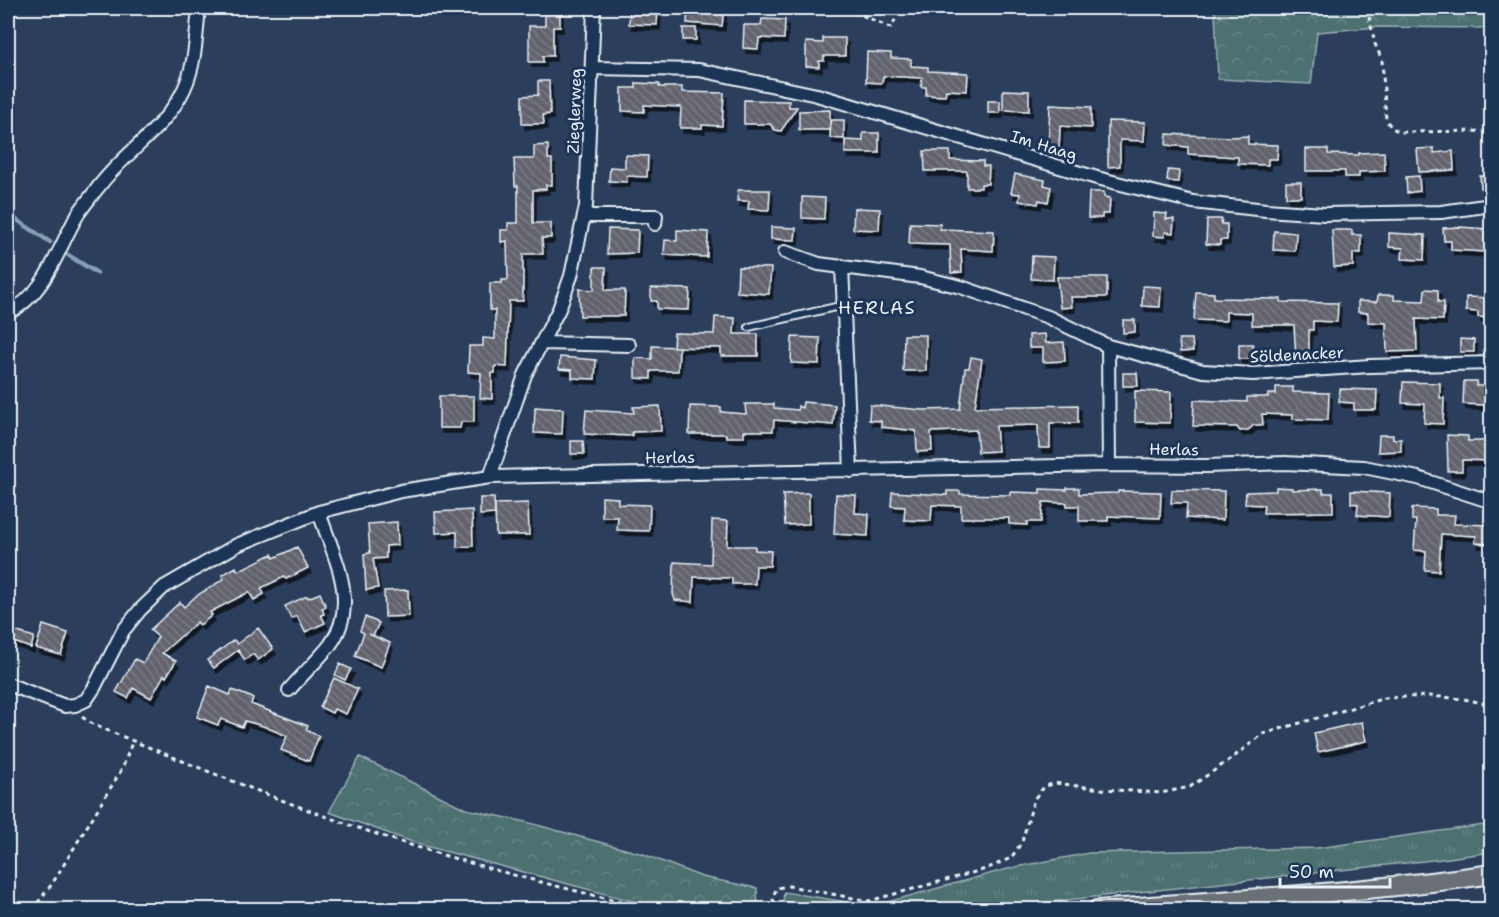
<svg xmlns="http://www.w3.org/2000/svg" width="1499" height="917" viewBox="0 0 1499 917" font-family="'Shantell Sans',sans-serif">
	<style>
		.grass { fill: url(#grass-tufts); stroke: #9ab0b4; stroke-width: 1.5 }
		.forest { fill: url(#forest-crowns); stroke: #9ab0b4; stroke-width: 1.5 }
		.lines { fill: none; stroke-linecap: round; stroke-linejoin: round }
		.stream { stroke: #84a0b6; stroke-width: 4.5 }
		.building { fill: url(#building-back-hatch); stroke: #e8f1f8; stroke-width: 1.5; filter: url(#shadow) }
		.service-casing { stroke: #e8f1f8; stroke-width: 10 }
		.minor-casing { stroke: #e8f1f8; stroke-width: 16 }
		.primary-casing { stroke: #e8f1f8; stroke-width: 22 }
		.path { stroke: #e8f1f8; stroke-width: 3; stroke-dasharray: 4.5 4.5; stroke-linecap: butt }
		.service { stroke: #1d3557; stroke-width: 6 }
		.minor { stroke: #1d3557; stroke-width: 12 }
		.primary { stroke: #6b7074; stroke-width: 18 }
		.labels { text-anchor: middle; stroke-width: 6; stroke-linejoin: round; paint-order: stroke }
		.street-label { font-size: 16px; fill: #e8f1f8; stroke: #1d3557 }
		.neighbourhood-label { font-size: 18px; letter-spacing: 1.5px; fill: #e8f1f8; stroke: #1d3557 }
	</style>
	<defs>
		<pattern id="grass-tufts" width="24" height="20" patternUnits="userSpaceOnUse" patternTransform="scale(1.5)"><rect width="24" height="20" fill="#4d6f71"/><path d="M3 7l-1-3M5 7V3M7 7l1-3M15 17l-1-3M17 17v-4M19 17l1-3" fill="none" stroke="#678486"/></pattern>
		<pattern id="forest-crowns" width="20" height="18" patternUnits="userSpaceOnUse" patternTransform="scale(1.5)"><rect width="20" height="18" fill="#4d6f71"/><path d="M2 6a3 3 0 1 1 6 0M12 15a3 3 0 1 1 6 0" fill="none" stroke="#678486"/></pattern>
		<pattern id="building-back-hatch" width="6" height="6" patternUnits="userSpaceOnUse" patternTransform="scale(1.5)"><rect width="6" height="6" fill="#63636d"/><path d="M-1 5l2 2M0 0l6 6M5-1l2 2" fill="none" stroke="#797a83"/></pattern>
		<filter id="shadow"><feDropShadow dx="3" dy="5" stdDeviation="0" flood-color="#0009"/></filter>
	</defs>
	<rect width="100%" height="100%" fill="#2b3e5b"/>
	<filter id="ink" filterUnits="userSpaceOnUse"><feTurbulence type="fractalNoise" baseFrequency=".0167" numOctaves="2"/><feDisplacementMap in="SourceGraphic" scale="12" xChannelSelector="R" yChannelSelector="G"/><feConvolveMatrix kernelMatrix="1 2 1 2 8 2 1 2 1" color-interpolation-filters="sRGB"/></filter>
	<g filter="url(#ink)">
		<path class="grass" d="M1491 824V852L1442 859 984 909 823 910 783 901 784 892 873 906 1011 868 1089 853 1317 848Z"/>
		<path class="forest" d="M1206 8H1491V28L1379 27 1317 32 1311 84 1218 79 1215 12Z
			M360 757 466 809 526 822 643 854 702 877 757 888 758 909H662L418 844 329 812Z"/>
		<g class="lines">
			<path class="stream" d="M8 214 50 242
				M68 255 97 273"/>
		</g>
		<path class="building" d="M630 8H658L657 25 629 24Z
			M688 8H724L722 26 687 23Z
			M545 11H560V27H553V56H543V62H529V26H545Z
			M762 19 785 20 784 39 759 38 758 49 743 48 744 25H761Z
			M683 28H696V40H683Z
			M823 38H845V56H824V61H819V67L806 66V42L823 43Z
			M867 52 891 53V58L911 59V66L928 67V71L968 73 967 91 946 90 945 96 926 95V87H921L922 78 883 76 882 83 866 82Z
			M538 81H549L550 114 543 115 544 124H522V96L538 95Z
			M636 83 659 84V87H682V92L724 93 722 126 702 125V128H680L681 107 644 105V112L622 111V88H636Z
			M1003 90 1029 91V111L1003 110Z
			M744 100 789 101V107H797L781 131 775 130 770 124H744Z
			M988 101H1000V113H988Z
			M1050 105 1091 107V128L1060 126 1059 150H1048Z
			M830 110V130H799V111Z
			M831 120H844V139L830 138Z
			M1108 121 1145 122 1144 141 1120 140V166L1108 167Z
			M863 133H879V153H845V140L863 141Z
			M1167 134 1230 137 1248 136V144L1278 145 1277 159H1268V165L1238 164V157L1188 154V147L1166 145Z
			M548 145V159H552V185H546V189L533 190V223H551V238H542L543 254H523V301H509L507 367 495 366V373H492V399L480 398 481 373 468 372 469 346H483V338L495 339V310H490V283H502V280H508L507 241 501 242V230H508V223H518V186H515L514 159H534V146Z
			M1434 148V153L1453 151 1454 170 1419 172 1417 149Z
			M1306 149H1328V154L1359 155V153L1384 152 1385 171 1359 172V177H1345V171H1306Z
			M924 151H950V160L983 161V166H989L988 184H981V188H967V171H925Z
			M625 155 648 156 647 177 627 176V182L609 181 610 167 625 168Z
			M1168 170 1179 171 1178 182 1167 181Z
			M1015 174 1045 180 1044 185 1051 187 1048 202 1039 200 1038 204 1019 201 1020 194 1011 193Z
			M1419 176 1420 191 1407 193 1406 177Z
			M1480 176H1491V188H1481Z
			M1286 182H1301V197H1286Z
			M738 190H770L769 210 748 209 749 201H737Z
			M1089 192H1104V197L1110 198 1109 214H1102V218H1088Z
			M802 197 825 198 824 219 802 218Z
			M854 208 880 209 879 230 853 229Z
			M1154 213 1167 214 1166 219H1174L1173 233 1165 232V237L1153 236Z
			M1207 219H1222L1221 224H1227V240H1220V245L1206 244Z
			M910 223 940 224V229L994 231 993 251 961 249 962 272 951 273 950 245 909 244Z
			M771 227 796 228 795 240 771 239Z
			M1459 227 1488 229 1487 252 1451 250V241H1444L1443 228Z
			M608 229 638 230 637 253 607 254Z
			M677 230 708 232 707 257 664 255 665 240 677 241Z
			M1332 230H1352V235H1361V253H1353V266L1334 267Z
			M1274 231 1296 233 1295 251 1273 250Z
			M1389 233 1425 235 1424 260 1402 259 1403 248 1389 247Z
			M1032 256 1054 257 1053 280 1031 279Z
			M594 267H606L605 290H625L624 316H580L579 289 594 290Z
			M738 267 771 268 769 294 737 292Z
			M1057 277H1107V297H1071L1072 307 1060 308Z
			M1143 286 1161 287 1160 307 1142 306Z
			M651 288 690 289 689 310 657 309V301H651Z
			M1425 289 1438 290V302H1444L1443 320 1416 319 1417 351 1387 352 1386 323 1368 322V313L1358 312V301L1377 302 1378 295H1394V300L1424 301Z
			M1196 292 1214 293V298L1281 299V302L1338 303 1337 322 1313 321V330H1309V357L1296 358 1294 325H1252V313L1226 312V321L1194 320Z
			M1466 297 1491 298V318L1478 317V312L1466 311Z
			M715 317 735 318 734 334H758V356H721V348L673 347 674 333 714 334Z
			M1123 320H1135V332L1123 333Z
			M1045 334 1046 343 1064 342 1065 361 1043 362V348H1029V335Z
			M904 335H926V371H903Z
			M792 337 820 338 819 364 791 363Z
			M1179 339H1192L1193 351 1180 352Z
			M1460 339 1474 340V352H1460Z
			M1239 344H1253L1252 359H1239Z
			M652 346 679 347 678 371H651V379L635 378V358L652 359Z
			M560 357 596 360 595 379 572 378V370L559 369Z
			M971 357 982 359 975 407 1078 405V423H1050V448H1039L1038 425 996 426 998 451 978 452 976 430 931 432 932 451 917 452 916 431 881 427V421L869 420 870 405 923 410 960 409 965 368H969Z
			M1123 373H1137L1138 386H1123Z
			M1464 381H1477L1476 386H1485V405L1463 404Z
			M1403 382 1440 383V398H1444L1443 424 1424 423 1425 404 1402 403Z
			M1276 387H1293V392L1329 393 1328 420 1292 419 1293 415 1262 414 1263 425H1254L1248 430 1240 431 1237 427 1193 426 1194 400 1247 402V397H1268V394H1276Z
			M1340 389 1377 390 1376 410H1354V403L1339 402Z
			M1135 391 1171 392 1170 423 1135 422Z
			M439 396H474V422H461L460 428H439Z
			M803 402 835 405 833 425 774 420 773 431H744V437H726V434H689L690 406 721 407V412L746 414 745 404H774V408L798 410V406L802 408Z
			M660 406 661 431 632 432V436L584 434 586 410 634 413 633 407Z
			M535 407 563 409 562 434 534 433Z
			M1379 435H1393V439H1401V451L1378 452Z
			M1447 435 1468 436V441H1491V461L1462 460V471H1448Z
			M571 441H583L584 454H571Z
			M1276 487 1292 488V490L1323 489V493H1333V512L1263 513 1264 505 1245 504 1246 492 1276 491Z
			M1067 488H1079V494L1118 493V491L1161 492 1160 518 1108 516V521H1079V506H1067V503L1043 502 1041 522H1027V525L1009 524V518H961V506L932 505 931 521 904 520 905 507 891 506 892 492 947 495V491H960V494L1010 495V492L1040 493V489L1067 490Z
			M1172 490 1224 491 1223 520 1186 518 1187 503H1171Z
			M1351 491 1390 493 1389 517 1357 515 1358 504 1351 503Z
			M809 493V524L785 525 783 494Z
			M836 494 856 495 855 513 869 514 868 536 834 534Z
			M602 497 618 498V504L650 505 649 531 617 530 618 517H602Z
			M480 498H494L495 514 480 515Z
			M528 503 529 535H496L495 504Z
			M1412 508 1436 509V515H1455L1454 524 1491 525V544L1475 543 1476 536 1441 534 1439 571 1425 570 1426 551 1414 550 1416 520H1412Z
			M472 510 473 546 457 547V532L436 533 435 512Z
			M712 520 728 521 727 546H755V550L771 551 770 566H756L755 584H732V578L694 577 693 602 675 600 673 594 674 562 711 564Z
			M397 522 398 545 386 546V558L373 559 378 588 366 590 364 554 370 553 368 524Z
			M297 547 308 568 286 579 284 577 261 588 264 594 254 600 249 592 210 612 212 615 200 625 197 622 162 653 176 661 166 677 164 675 151 698 133 688 128 698 116 692 135 659 143 663 158 637 150 630 180 602 184 607 196 596 224 579 222 575 236 567 238 571 272 554 274 558Z
			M408 590 409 616 385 617 384 591Z
			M320 593 326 607 322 608 324 614 321 615 325 623 305 632 297 616 291 619 285 606 307 596 308 598Z
			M365 617 379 623 373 636 369 634 390 643 381 667 355 656 364 633 360 631Z
			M43 625 68 633 61 655 36 648Z
			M258 628 273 649 258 660 253 654 245 660 238 650 214 668 207 660 234 640 237 644Z
			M8 629 34 637 31 648 8 640Z
			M340 664 351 669 345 680 335 675Z
			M334 678 358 689 346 714 334 709 332 713 320 707Z
			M209 686 230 695 232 690 253 698 251 704 308 726 306 730 319 736 309 761 281 750 287 736 263 726 245 721 242 727 221 719 218 725 197 717Z
			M1362 722 1366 741 1318 752 1314 733Z"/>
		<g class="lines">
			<g class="service-casing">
				<path id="service" d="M749 327 844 305"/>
			</g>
			<g class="minor-casing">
				<path id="minor" d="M592 68 699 70 817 95 1097 178 1193 202 1266 210 1324 214 1441 212 1492 205
					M584 216H656L655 224
					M785 252 819 264 920 277 961 287 1048 317 1108 346 1203 371 1253 374 1370 366 1492 363
					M842 266 851 471
					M8 313C48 292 56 251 78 214 85 204 93 194 100 185 126 151 166 128 184 89 196 64 196 34 199 8
					M542 343 629 345
					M1108 346 1109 465
					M490 477 525 375 559 309 571 276 586 206 594 8
					M8 684 65 706 75 705 86 700 94 688 123 631 140 610 164 587 237 545 319 512 401 491 490 477 1109 465 1207 466 1285 463 1364 467 1418 478 1492 502
					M289 690C302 675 318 660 330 645 361 603 333 556 319 512"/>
			</g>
			<g class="primary-casing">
				<path id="primary" d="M1097 910C1228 900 1361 893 1492 874"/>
			</g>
			<path class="path" d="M846 8 891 28 901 8
				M1367 8 1375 44 1382 60 1386 120 1392 128 1400 132 1492 131
				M82 717 94 725C205 770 316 817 430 851 504 874 580 892 655 910
				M32 910 52 884 122 769 133 740
				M780 910 773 900 776 888 789 886 869 901 986 869 1011 858 1022 842 1034 799 1044 787 1055 783 1101 789 1161 793 1190 787 1231 759 1263 734 1385 698 1429 696 1464 699 1492 705"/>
			<use href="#service" class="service"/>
			<use href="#minor" class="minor"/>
			<use href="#primary" class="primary"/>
		</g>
	</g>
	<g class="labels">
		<g class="street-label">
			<text transform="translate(574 111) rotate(-88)" y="6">Zieglerweg</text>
			<text transform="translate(1044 145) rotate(17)" y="6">Im Haag</text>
			<text transform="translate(1297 354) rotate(-3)" y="6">Söldenacker</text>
			<text transform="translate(1174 449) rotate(1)" y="6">Herlas</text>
			<text transform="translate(670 457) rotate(-1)" y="6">Herlas</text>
		</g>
		<g class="neighbourhood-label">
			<text x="877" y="314">HERLAS</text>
		</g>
	</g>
	<rect width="1499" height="917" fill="none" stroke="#1d3557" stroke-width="30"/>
	<rect x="15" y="15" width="1469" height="887" fill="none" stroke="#e8f1f8" stroke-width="2" filter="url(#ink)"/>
	<path d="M1280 878v9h110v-9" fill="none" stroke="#e8f1f8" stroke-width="3"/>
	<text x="1289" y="878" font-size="18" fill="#e8f1f8" stroke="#1d3557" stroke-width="4.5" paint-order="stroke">50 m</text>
</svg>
